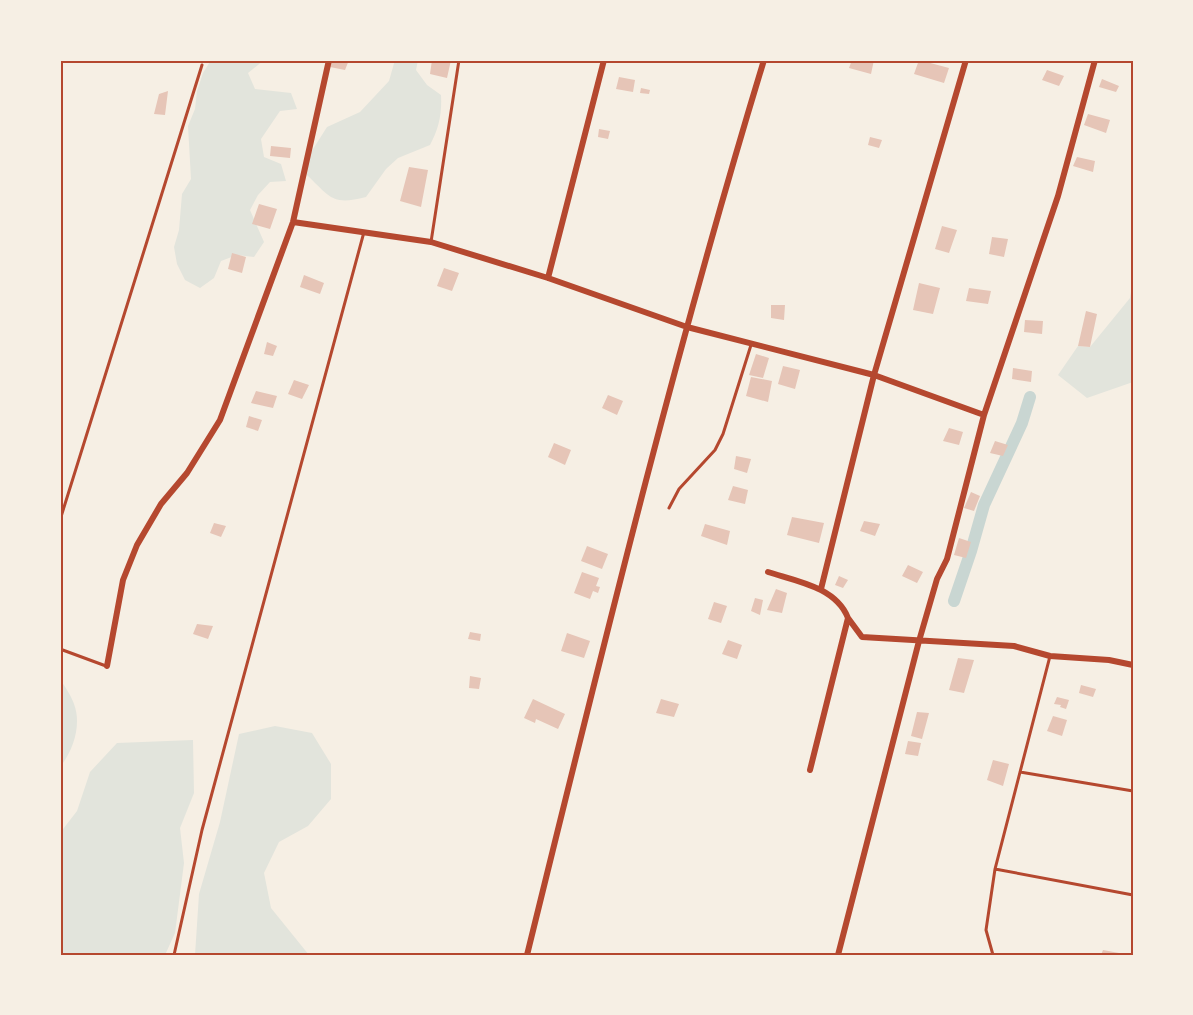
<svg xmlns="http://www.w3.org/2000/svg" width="1193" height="1015" viewBox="0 0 1193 1015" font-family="Raleway,sans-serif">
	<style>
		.green { fill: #e2e4dc }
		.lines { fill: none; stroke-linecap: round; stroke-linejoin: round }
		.canal { stroke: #c9d6d2; stroke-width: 12 }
		.building { fill: #e6c5b7 }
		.service { stroke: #b5482f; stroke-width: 3 }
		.minor { stroke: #b5482f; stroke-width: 6 }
		.neatline { fill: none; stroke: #b5482f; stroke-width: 2 }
	</style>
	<rect width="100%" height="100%" fill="#f6efe4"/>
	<path class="green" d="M211 60H264L248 73 255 89 291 93 297 109 280 111 261 139 264 157 281 164 286 181 270 182 258 195 250 210 264 242 254 257 237 255 221 261 214 278 200 288 185 280 177 264 174 247 179 230 182 194 191 179 188 126 195 109 197 91 203 73Z
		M395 60H418L416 70 427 85 441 95C442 114 439 128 430 145L398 158 386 169 366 197C332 206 330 197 307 175L308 157 327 127 360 112 389 81Z
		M1133 280V382L1087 398 1058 375 1078 346 1090 347 1130 298Z
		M60 679C65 687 71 695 74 704 82 725 73 751 60 767Z
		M275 726 312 733 331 764V799L308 826 279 842 264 873 271 908 309 955H195L199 894 220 822 239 734Z
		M193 740 194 793 180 828 184 863 175 933 165 955H60V833L77 811 90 772 117 743Z"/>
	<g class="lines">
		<path class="canal" d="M954 601 971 551 984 505 1022 423 1030 397"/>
	</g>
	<path class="building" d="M332 60H349L345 70 330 67Z
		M432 60H451L447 78 430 74Z
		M852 60H874L871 74 849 68Z
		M919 60 949 68 944 83 914 74Z
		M1047 70 1064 76 1059 86 1042 80Z
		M619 77 635 80 633 92 616 89Z
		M1102 79 1119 86 1116 92 1099 87Z
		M641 88 650 90 649 94 640 93Z
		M168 91 165 115 154 114 159 94Z
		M1088 114 1110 120 1106 133 1084 125Z
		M599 129 610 131 608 139 598 137Z
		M870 137 882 140 879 148 868 145Z
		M271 146 291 148 290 158 270 156Z
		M1077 157 1095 161 1093 172 1073 166Z
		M409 167 428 170 421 207 400 201Z
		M259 204 277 209 270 229 252 224Z
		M942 226 957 230 949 253 935 249Z
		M992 237 1008 239 1004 257 989 254Z
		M232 253 246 257 242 273 228 269Z
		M444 268 459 273 452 291 437 286Z
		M304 275 324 283 320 294 300 287Z
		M919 283 940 288 933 314 913 310Z
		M969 288 991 291 988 304 966 301Z
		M771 305H785L784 320 771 318Z
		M1086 311 1097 314 1090 347 1078 346Z
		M1025 320 1043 321 1042 334 1024 332Z
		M267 342 277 346 273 356 264 354Z
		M756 354 769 358 763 378 749 375Z
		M783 366 800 370 795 389 778 384Z
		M1013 368 1032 371 1031 382 1012 379Z
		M751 377 772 381 768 402 746 396Z
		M294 380 309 385 302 399 288 394Z
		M256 391 277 396 273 408 251 403Z
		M608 395 623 401 617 415 602 408Z
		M249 416 262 420 258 431 246 427Z
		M949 428 963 432 959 445 943 441Z
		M995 441 1008 445 1003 456 990 453Z
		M554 443 571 450 565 465 548 457Z
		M736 456 751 459 747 473 734 469Z
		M733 486 748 490 745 504 728 500Z
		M971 492 980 496 974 511 964 508Z
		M792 517 824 523 819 543 787 535Z
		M864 521 880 524 875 536 860 531Z
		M214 523 226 526 221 537 210 533Z
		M705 524 730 531 727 545 701 536Z
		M959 538 971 542 966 558 954 555Z
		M587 546 608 554 602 569 581 561Z
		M908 565 923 572 917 583 902 576Z
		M582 572 599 578 596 586 600 587 598 593 593 591 590 599 574 593Z
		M839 576 848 580 843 588 835 585Z
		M776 589 787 593 782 613 767 610Z
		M755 598 763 600 760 615 751 611Z
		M714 602 727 606 721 623 708 619Z
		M197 624 213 626 208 639 193 634Z
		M470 632 481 634 480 641 468 639Z
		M567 633 590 641 584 658 561 651Z
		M728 640 742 645 737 659 722 654Z
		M958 658 974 660 964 693 949 690Z
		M470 676 481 678 479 689 469 688Z
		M1081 685 1096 689 1093 697 1079 693Z
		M1057 697 1069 700 1066 709 1060 707 1061 705 1054 704Z
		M533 699 565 714 558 729 536 719 535 723 524 718Z
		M661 699 679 704 674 717 656 713Z
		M917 712 929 713 922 739 911 736Z
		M1053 716 1067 720 1062 736 1047 731Z
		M908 741 921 743 918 756 905 754Z
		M993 760 1009 764 1003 786 987 780Z
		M1103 950 1119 953 1118 955H1101Z"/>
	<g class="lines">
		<path class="service" d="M431 242 459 60
			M669 508 679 489 715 450 723 434 751 345
			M60 520 202 65
			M60 649 106 666
			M1020 772 1133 791
			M995 869 1133 895
			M174 955 202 830 364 232
			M993 955 986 930 995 869 1050 656"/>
		<path class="minor" d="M293 222 431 242 548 278 687 327 874 375 984 415 1058 196 1095 60
			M548 278 604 60
			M768 572C796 581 836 587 848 618L810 770
			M821 589 874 375 966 60
			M848 618 862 637 1014 646 1050 656 1109 660 1133 665
			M107 666 123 580 137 545 161 504 187 473 220 420 293 222 329 60
			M527 955C601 655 674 355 764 60
			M838 955 919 641 937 579 947 559 984 415"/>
	</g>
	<rect width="1193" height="1015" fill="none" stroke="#f6efe4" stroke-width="123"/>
	<rect x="62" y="62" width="1070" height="892" class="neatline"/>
</svg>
